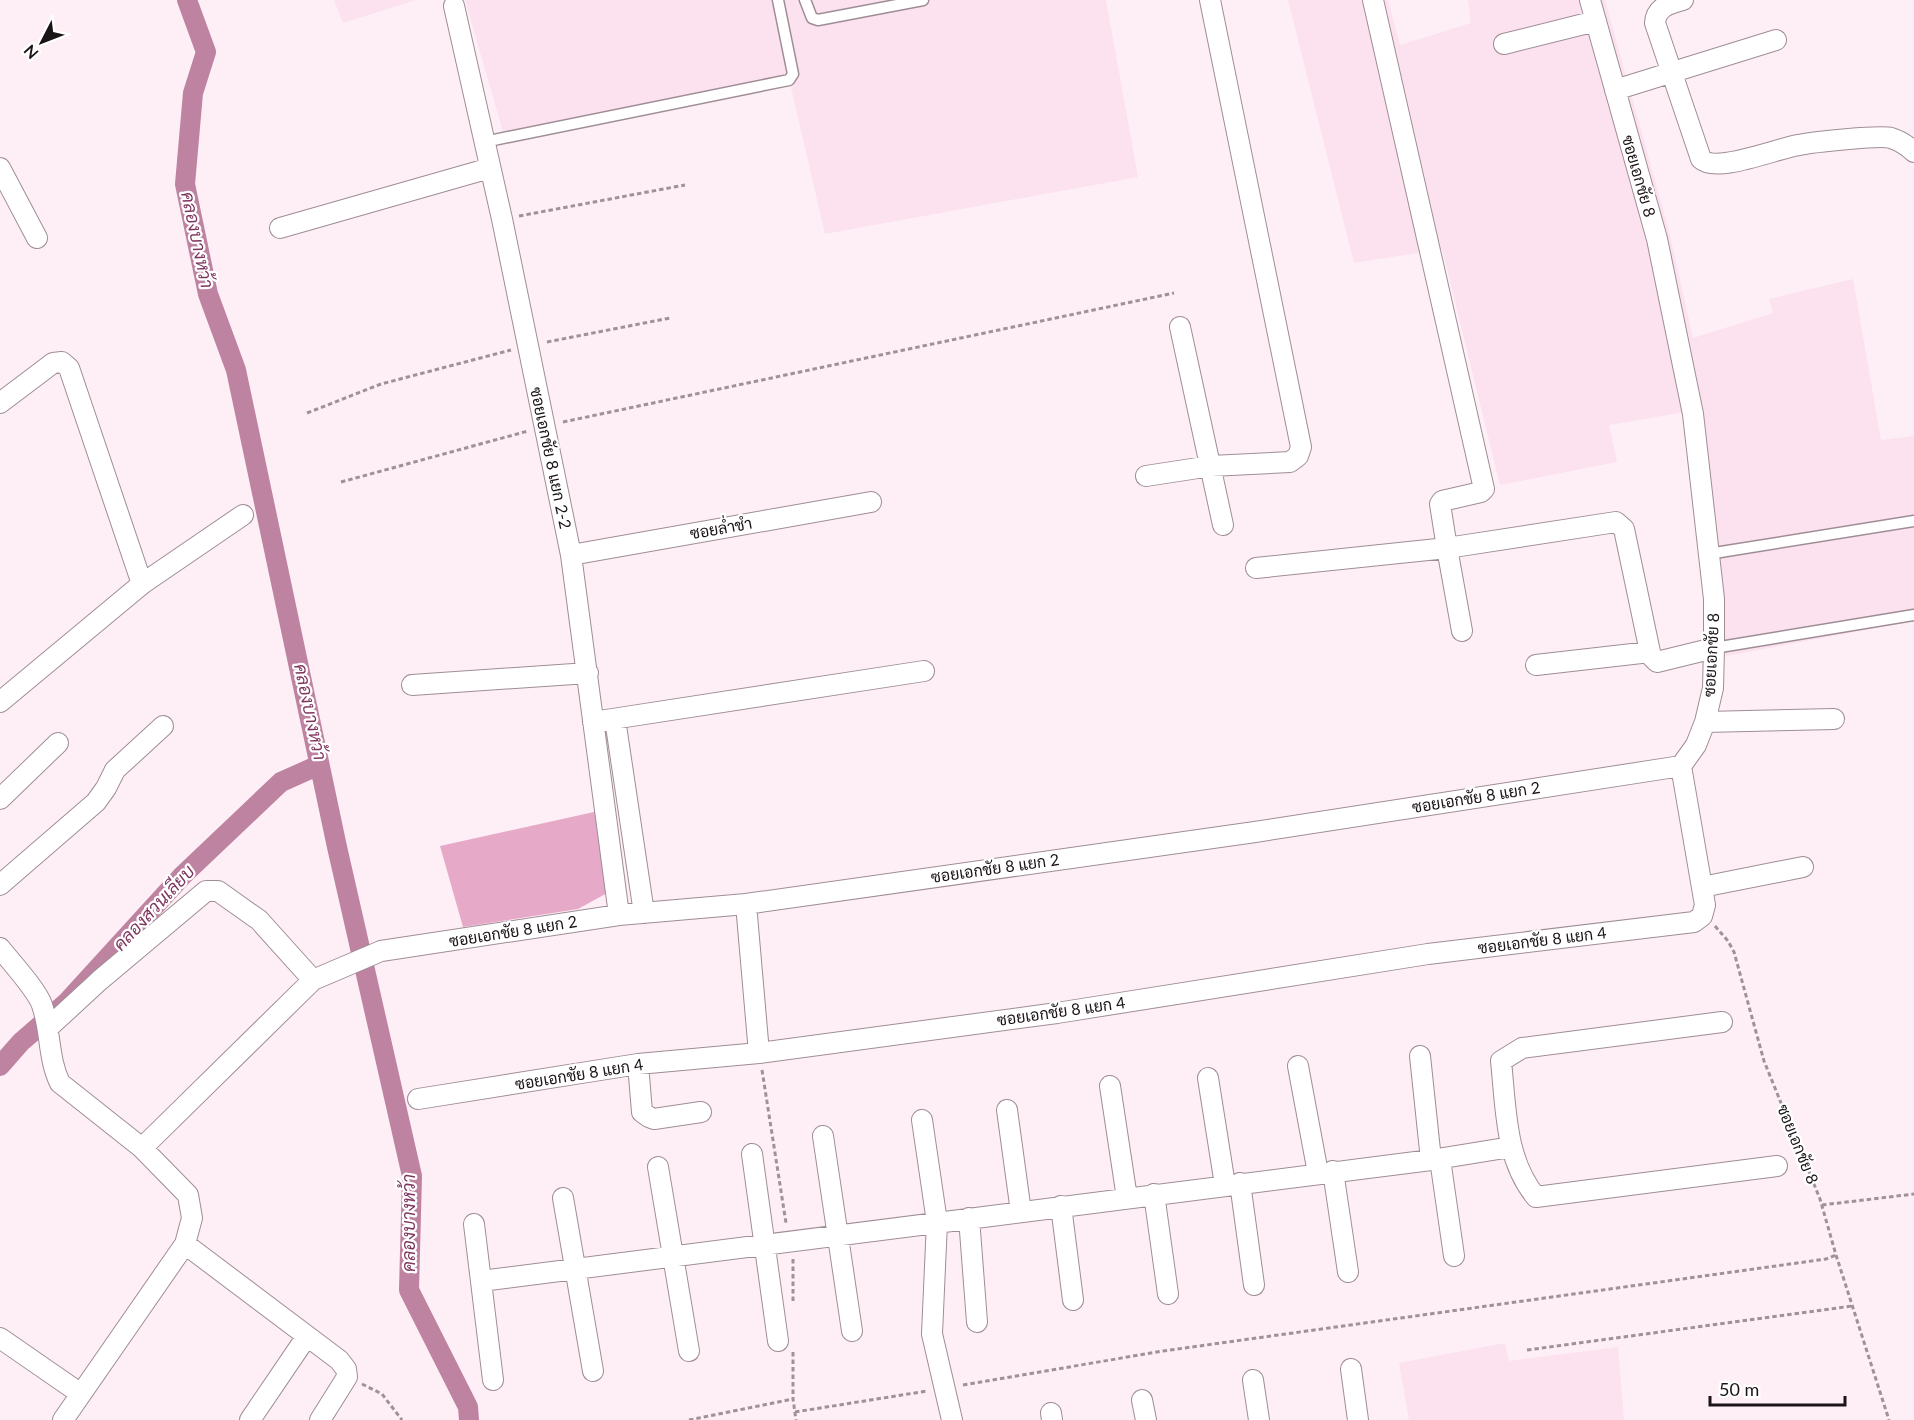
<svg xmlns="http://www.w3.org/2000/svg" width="1914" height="1420" viewBox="0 0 1914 1420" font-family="Lato,Sarabun,sans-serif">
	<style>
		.built { fill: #fce1ee }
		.forest { fill: #e6a9c7 }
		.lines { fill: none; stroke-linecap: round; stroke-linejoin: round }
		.canal { stroke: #be83a1; stroke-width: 20 }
		.lane-casing { stroke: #9f8d96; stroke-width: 13 }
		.street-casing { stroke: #9f8d96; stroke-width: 22 }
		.path { stroke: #9e9298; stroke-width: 3; stroke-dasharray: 4.5 3; stroke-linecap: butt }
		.lane { stroke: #fff; stroke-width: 10 }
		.street { stroke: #fff; stroke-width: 20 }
		.labels { text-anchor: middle; stroke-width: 4.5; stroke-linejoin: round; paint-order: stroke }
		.street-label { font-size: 16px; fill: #1b1417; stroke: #fff }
		.water-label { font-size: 18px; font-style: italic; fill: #7e355e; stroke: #fff }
	</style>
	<rect width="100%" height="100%" fill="#feeff6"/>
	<path class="built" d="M334 0H416L343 23Z
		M465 0H1106L1138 177 825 234 789 79 506 142Z
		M1288 0H1388L1400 45 1471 23 1468 0H1605L1669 231 1693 338 1773 313 1769 299 1853 279 1881 440 1914 436V621L1726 656 1706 464 1703 409 1609 425 1617 462 1500 485 1442 249 1354 263Z
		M1505 1343 1509 1361 1618 1347 1624 1420H1409L1399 1363Z"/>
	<path class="forest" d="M603 810 609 892 578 909 463 927 440 846Z"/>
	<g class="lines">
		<path class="canal" d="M187 0 206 52 193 93 185 184 208 294 236 370 337 847 412 1176 409 1290 468 1407 469 1420
			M0 1066 21 1042 67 1002 182 876 281 782 319 765"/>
		<g class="lane-casing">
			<path id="lane" d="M805 0 812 18 818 20 923 0
				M484 142 789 80 793 74 778 0
				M1708 554 1914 521
				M1714 648 1914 615"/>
		</g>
		<g class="street-casing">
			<path id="street" d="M1683 0C1669 4 1656 7 1655 23L1701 159C1717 174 1777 148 1799 145 1813 142 1880 135 1891 138 1900 141 1907 145 1914 152
				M454 6 502 219 571 555 619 915
				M1504 44 1596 21
				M1615 90 1776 40
				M0 168 37 238
				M280 228 490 168
				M1180 327 1223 525
				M0 403 53 363 62 362 69 368 142 584
				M1146 476 1211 466 1290 462 1298 456 1301 447 1210 0
				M571 555 871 502
				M1256 568 1447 548 1440 504 1442 501 1481 492 1484 489 1373 0
				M1462 631 1447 548 1616 522 1624 529 1650 652 1652 657 1657 662 1714 648
				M1536 665 1650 652
				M412 685 588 673
				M0 702 142 584 243 515
				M615 719 644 913
				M593 722 924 671
				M1705 722 1834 719
				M0 799 58 743
				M0 885 96 802 106 788 115 770 163 726
				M1702 887 1803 867
				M746 904 759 1053
				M0 948C11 962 37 990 42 1005 51 1031 48 1059 60 1083L142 1148 188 1195 192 1218 185 1244 63 1420
				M1722 1022 1522 1048 1501 1061C1506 1108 1505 1160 1536 1197L1777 1166
				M49 1027 100 980 206 891H218L259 920 313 980
				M1420 1056 1431 1160
				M638 1064 642 1112 649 1117 654 1119 701 1112
				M1298 1066 1318 1173
				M1208 1078 1225 1185
				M1110 1086 1127 1198
				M418 1099 638 1064 759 1053 1057 1013 1428 954 1694 922 1702 916 1705 905 1681 766 1696 745 1705 722 1713 688 1714 648V599L1693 414 1657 239 1590 0
				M1007 1110 1021 1212
				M922 1120 937 1222 932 1334 952 1420
				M823 1136 852 1331
				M142 1148 313 980 381 951 619 915 746 904 1255 832 1681 766
				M752 1154 778 1341
				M1440 1159 1454 1256
				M658 1167 689 1351
				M1333 1171 1348 1272
				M1240 1183 1254 1285
				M1154 1194 1168 1294
				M563 1198 593 1371
				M1061 1206 1073 1300
				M969 1218 977 1322
				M474 1224 493 1380
				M185 1244 339 1360 346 1369 347 1377 320 1420
				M481 1281 1431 1160 1511 1147
				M0 1338 81 1394
				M1351 1369 1358 1420
				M1253 1380 1259 1420
				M1142 1400 1146 1420
				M1051 1413 1052 1420
				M250 1420 307 1336"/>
		</g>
		<path class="path" d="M519 216 685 185
			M547 342 670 318
			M307 413 381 384 511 350
			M563 422 1174 293
			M341 482 528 431
			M1715 926 1728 941 1734 952 1764 1061 1820 1199 1836 1255 1889 1420
			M762 1070 786 1223
			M1822 1205 1914 1194
			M793 1259V1304
			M1527 1350 1852 1306
			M793 1352V1399L796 1420
			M362 1384 382 1394 402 1420
			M963 1385 1163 1351 1826 1259 1836 1255
			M795 1412 927 1391
			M689 1420 793 1399"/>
		<use href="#lane" class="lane"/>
		<use href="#street" class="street"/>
	</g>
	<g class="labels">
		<g class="street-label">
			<text transform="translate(1639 176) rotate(74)" y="6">ซอยเอกชัย 8</text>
			<text transform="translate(551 458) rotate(78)" y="6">ซอยเอกชัย 8 แยก 2-2</text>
			<text transform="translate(721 528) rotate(-10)" y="6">ซอยล่ำชำ</text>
			<text transform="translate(1711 655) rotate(-87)" y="6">ซอยเอกชัย 8</text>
			<text transform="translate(1476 797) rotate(-9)" y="6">ซอยเอกชัย 8 แยก 2</text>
			<text transform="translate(995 868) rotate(-8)" y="6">ซอยเอกชัย 8 แยก 2</text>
			<text transform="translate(513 931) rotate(-9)" y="6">ซอยเอกชัย 8 แยก 2</text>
			<text transform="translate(1542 940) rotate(-7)" y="6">ซอยเอกชัย 8 แยก 4</text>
			<text transform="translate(1061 1011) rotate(-8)" y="6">ซอยเอกชัย 8 แยก 4</text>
			<text transform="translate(579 1074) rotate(-9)" y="6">ซอยเอกชัย 8 แยก 4</text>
			<text transform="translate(1798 1144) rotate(68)" y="6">ซอยเอกชัย 8</text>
		</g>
		<g class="water-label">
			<text transform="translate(197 240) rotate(78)" y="6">คลองบางหว้า</text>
			<text transform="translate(310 712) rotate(78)" y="6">คลองบางหว้า</text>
			<text transform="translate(154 908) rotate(-47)" y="6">คลองสวนเลียบ</text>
			<text transform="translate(409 1223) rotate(-90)" y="6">คลองบางหว้า</text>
		</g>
	</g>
	<g transform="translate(42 42) rotate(228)" stroke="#ffffff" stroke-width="4.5" paint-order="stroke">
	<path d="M0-4.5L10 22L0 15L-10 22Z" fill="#1b1417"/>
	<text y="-9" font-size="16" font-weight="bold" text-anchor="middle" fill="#1b1417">N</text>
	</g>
	<path d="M1710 1396v9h135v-9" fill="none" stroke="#1b1417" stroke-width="3"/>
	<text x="1719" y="1396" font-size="18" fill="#1b1417" stroke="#ffffff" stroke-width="4.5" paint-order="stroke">50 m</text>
</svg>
